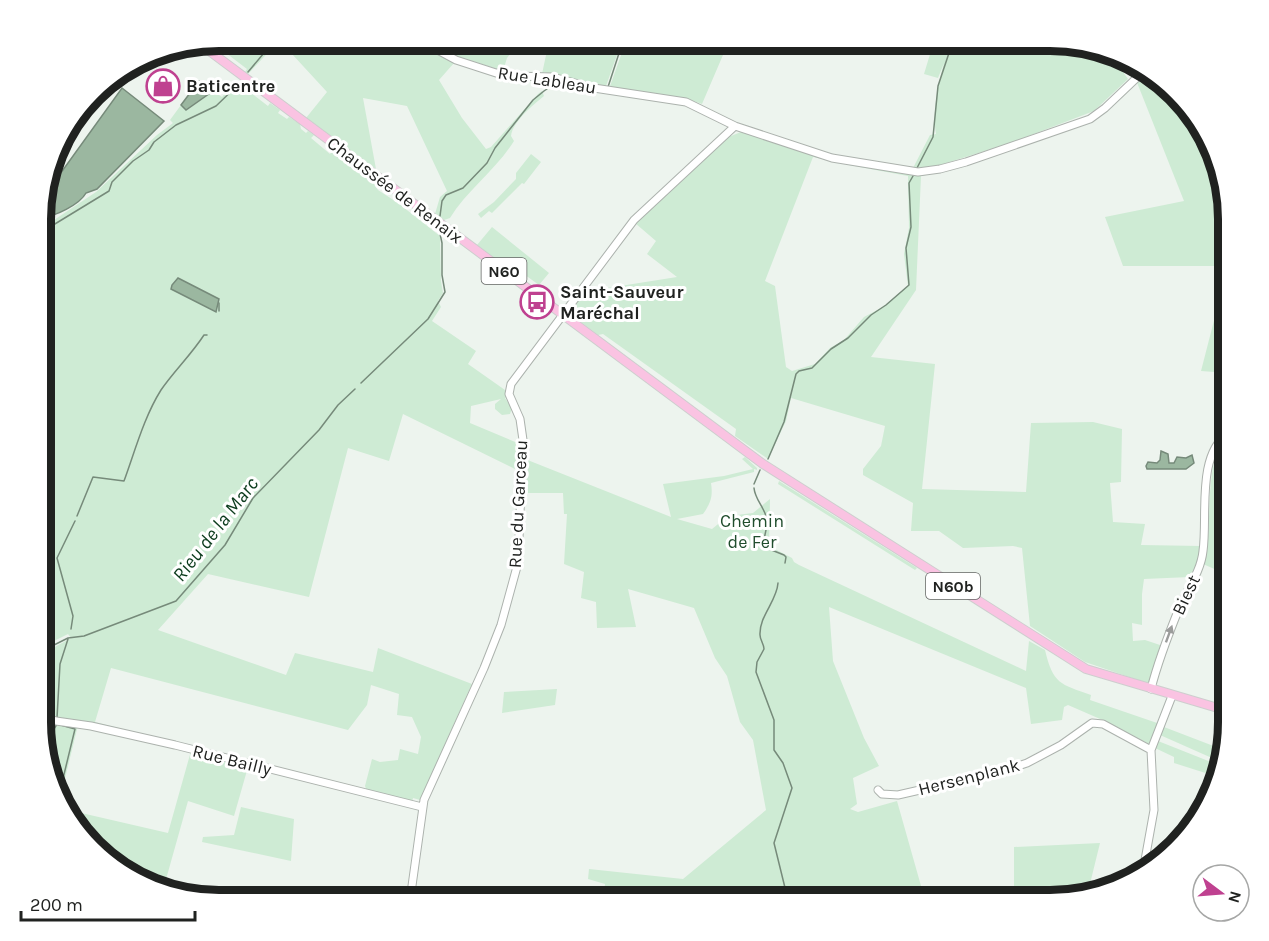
<svg xmlns="http://www.w3.org/2000/svg" width="1269" height="941" viewBox="0 0 1269 941" font-family="Karla,sans-serif">
	<style>
		.green { fill: #ceebd4 }
		.water { fill: #9bb7a0; stroke: #768a7a; stroke-width: 1.5 }
		.lines { fill: none; stroke-linecap: round; stroke-linejoin: round }
		.stream { stroke: #768a7a; stroke-width: 1.5 }
		.minor-casing { stroke: #acb2ad; stroke-width: 9 }
		.major-casing { stroke: #cecece; stroke-width: 10 }
		.minor { stroke: #fff; stroke-width: 7 }
		.major { stroke: #fac3e2; stroke-width: 8 }
		.oneway { fill: #9b9c9b }
		.labels { text-anchor: middle; stroke-width: 6; stroke-linejoin: round; paint-order: stroke }
		.shield { fill: #fff; stroke: #636463; stroke-width: 1.5 }
		.shield-label { font-size: 16px; font-weight: bold; fill: #202220 }
		.street-label { font-size: 18px; fill: #202220; stroke: #fff }
		.poi-label { font-size: 18px; font-weight: bold; fill: #202220; stroke: #fff; text-anchor: start }
		.park-label { font-size: 18px; fill: #204d2d; stroke: #fff }
		.water-label { font-size: 20px; font-style: italic; fill: #0b3b1c; stroke: #fff }
		.rim { fill: none; stroke: #202220; stroke-width: 8 }
	</style>
	<rect width="100%" height="100%" fill="#edf4ee"/>
	<path class="green" d="M235 41H279L248 74 245 72 247 69 226 53Z
		M280 41H420L454 63 439 80 462 118 486 149 491 147 538 94 542 91 544 96C533 105 513 121 511 136L514 141C496 170 467 190 450 218L444 220 435 214 440 197 447 191 407 106 363 98 376 169 306 118 327 92Z
		M451 41H517L516 47 507 58 503 71 445 52 442 50Z
		M549 41H622L606 86 598 85 597 87 544 72 542 74Z
		M626 41H729L702 104 688 99 609 89Z
		M934 41H1062L1109 52 1128 79 1094 111 1010 143 937 166 940 167 913 168 930 135 936 134C932 112 938 85 944 63L938 78 924 74Z
		M1148 71 1159 78 1210 140 1228 207V266H1123L1105 217 1184 201 1136 80Z
		M235 81 243 90 246 89 268 106 270 103 280 110 278 113 287 119 289 117 300 124 301 129 306 133 308 131 314 135 311 138 330 154 333 150 345 159 343 162 355 170 356 167 377 182 376 187 378 190 398 203 440 236 441 281 443 293 438 301 441 307 432 321 476 351 468 364 505 390 507 397 505 398 512 408 510 414 502 415 495 409V404L501 399 471 406 470 423 520 444 519 471 403 414 389 461 348 448 309 597 208 574 158 630 286 675 295 653 373 672 378 648 472 684 420 800 413 798 412 804 367 791 365 786 372 759 380 762 398 760 400 749 418 754 421 737 412 717 397 715 399 694 371 685 367 705 348 730 111 668 95 722 241 759 52 719 42 713V654L71 638 68 634 42 647V218L51 222 96 192 157 135 173 123 170 120 181 105 187 110 213 91 222 97Z
		M741 132 837 162 813 157 765 281 775 286 786 367 792 371 815 364 830 348 844 340 864 317 883 307 908 286 904 254 909 228 908 176 849 165 850 163 883 170 949 168 950 170 921 176 916 290 871 357 935 364 922 489 1026 492 1031 423 1093 422 1122 429 1121 482 1110 483 1113 522 1145 524 1141 545 1201 546V557L1190 577 1144 579 1142 594V625L1132 623 1133 641 1145 640 1163 646 1150 684 1085 662 1030 626 1022 548 1013 546 963 548 939 531H911L913 503 863 475V469L881 446 885 426 791 398 786 421 768 459 735 436 736 429 603 334 598 335 568 312 582 292 677 277 647 254 656 241 635 223 729 135 731 136Z
		M531 154 541 162 524 184 522 183 492 213 489 211 481 218 478 214 494 202 516 179V173Z
		M492 227 549 273 539 285 521 272 519 274 512 271 477 245Z
		M1228 266V373L1201 371Z
		M1228 438V575L1203 564C1215 531 1201 460 1228 438Z
		M745 457 757 468V470L754 469V472L711 483C713 496 711 503 703 514L677 519 712 529 728 516 753 513 770 499 769 546 792 558 794 562 799 565 1026 671 1029 641 1045 650C1053 684 1060 684 1091 695L1090 700 1160 724 1151 745 1107 722 1068 705 1064 707 1062 720 1031 724 1026 688 829 607 833 661 864 738 879 766 853 778 857 804 850 809 858 812 897 801 925 900H603L605 884 588 879 589 869 683 879 766 810 753 740 740 722 727 676 715 658 694 608 628 589 636 627 597 628 596 602 581 598 584 572 564 564 567 514H564L563 493H522L525 459 671 517 663 484 724 476 753 469 742 459Z
		M779 481 917 568 915 570 778 484Z
		M557 689 555 705 502 713 504 692Z
		M42 721 51 724 52 722 78 725 60 799 42 745Z
		M1164 727 1224 750 1221 762 1160 735Z
		M1158 741 1221 766 1218 777 1174 763V757L1155 748Z
		M191 751 248 767 234 816 188 801 163 890 151 887 110 863 64 809 168 833Z
		M241 807 294 819 291 861 202 842 203 837 234 835Z
		M1100 843 1088 892 1051 900H1014V847Z"/>
	<path class="water" d="M199 81 213 91 186 110 181 105Z
		M122 88 164 121 97 189 86 193C80 204 55 217 42 217V199Z
		M178 278 219 299 216 312 171 289 172 285Z
		M1161 451 1168 454 1169 463H1174L1177 457 1186 458 1192 455 1194 463 1186 469H1147L1146 466 1148 462 1157 463 1160 460Z"/>
	<g class="lines">
		<path class="stream" d="M248 72 274 41
			M608 87 623 41
			M917 168 933 137 938 86 953 41
			M440 216 442 201 446 195 463 188 487 163 495 148 533 100 544 91 550 87 568 86 606 93
			M42 228 45 230 109 191 112 182 133 161 149 150 154 142 176 125 216 106 241 82
			M219 303V311
			M361 383 428 319 445 292 442 275V243L439 229
			M768 459 784 422 796 374 799 371 812 368 831 349 848 338 871 315 886 305 909 285 906 248 911 227 909 183 913 176
			M754 484 760 470
			M754 488C755 499 763 506 766 516 770 527 762 536 764 547L784 555 786 557 785 563
			M77 516 93 477 124 481C135 451 144 417 161 390 174 371 191 355 204 335H207
			M778 583C777 601 759 616 760 635 760 640 764 644 764 649L757 662 756 672 774 720V750L783 763 792 788 774 843 788 900
			M71 629 73 616 57 558 75 521
			M42 651 68 638 84 636 176 601 225 545 253 498 319 430 338 405 355 389
			M57 718 60 664 68 639
			M43 747 57 724 75 729 59 795"/>
		<g class="minor-casing">
			<path id="minor" d="M421 41 456 60 496 73 515 76 552 77 594 88 686 102 735 126
				M1151 689C1158 661 1169 633 1180 606 1188 588 1201 571 1203 551 1208 516 1196 456 1228 433
				M42 716 56 721 91 726 175 745 422 807
				M878 790 882 794 898 795 1003 771 1027 763 1061 745 1092 723 1103 724 1151 750
				M1143 871 1154 810 1151 750 1172 696
				M410 900 424 800 484 668 501 625 518 563 523 440 520 419 509 394 511 384 634 220 735 126 832 158 918 172 940 169 966 162 1090 119 1105 108 1145 70"/>
		</g>
		<g class="major-casing">
			<path id="major" d="M200 44 763 464 1086 669 1228 711"/>
		</g>
		<use href="#minor" class="minor"/>
		<use href="#major" class="major"/>
	</g>
	<defs><path id="oneway-solid" d="M-6-.8H1V-3.2L6.5 0L1 3.2V.8H-6Z" transform="scale(1.5)"/></defs>
	<use class="oneway" href="#oneway-solid" transform="translate(1169 634) rotate(-70)"/>
	<defs>
		<g id="shop-ring" transform="scale(1.725)"><circle r="9.5" fill="#fff" stroke="#bf4190" stroke-width="1.5"/><path d="M-5-2.5h2.3a2.7 3.5 0 0 1 5.4 0H5L5.5 6h-11ZM-1.5-2.5h3a1.5 2.3 0 0 0-3 0Z" fill="#bf4190"/></g>
		<g id="bus-ring" transform="scale(1.725)"><circle r="9.5" fill="#fff" stroke="#bf4190" stroke-width="1.5"/><path d="M-5-6H5V4H4V6H2V4H-2V6H-4V4H-5ZM-3.5-4V0h7V-4ZM-3.5 1.2v1.5H-2V1.2ZM2 1.2v1.5H3.5V1.2Z" fill="#bf4190"/></g>
	</defs>
	<g fill-rule="evenodd">
		<use href="#shop-ring" x="163" y="86"/>
		<use href="#bus-ring" x="537" y="302"/>
	</g>
	<g class="labels">
		<g class="shield">
			<rect x="481.5" y="258" width="45" height="26" rx="4.5"/>
			<rect x="926" y="573" width="54" height="26" rx="4.5"/>
		</g>
		<g class="shield-label">
			<text x="504" y="277">N60</text>
			<text x="953" y="592">N60b</text>
		</g>
		<g class="street-label">
			<text transform="translate(547 80) rotate(9)" y="6">Rue Lableau</text>
			<text transform="translate(395 190) rotate(37)" y="6">Chaussée de Renaix</text>
			<text transform="translate(518 504) rotate(-87)" y="6">Rue du Garceau</text>
			<text transform="translate(1186 595) rotate(-65)" y="6">Biest</text>
			<text transform="translate(232 760) rotate(14)" y="6">Rue Bailly</text>
			<text transform="translate(969 777) rotate(-14)" y="6">Hersenplank</text>
		</g>
		<g class="poi-label">
			<text x="186" y="92">Baticentre</text>
			<text x="560" y="298">Saint-Sauveur<tspan x="560" dy="21">Maréchal</tspan></text>
		</g>
		<g class="park-label">
			<text x="752" y="527">Chemin<tspan x="752" dy="21">de Fer</tspan></text>
		</g>
		<g class="water-label">
			<text transform="translate(215 529) rotate(-52)" y="7">Rieu de la Marc</text>
		</g>
	</g>
	<path d="M0 0H1269V941H0ZM219 51H1050A168 168 0 0 1 1218 219V722A168 168 0 0 1 1050 890H219A168 168 0 0 1 51 722V219A168 168 0 0 1 219 51Z" fill="#fff" fill-rule="evenodd"/>
	<path class="rim" d="M219 51H1050A168 168 0 0 1 1218 219V722A168 168 0 0 1 1050 890H219A168 168 0 0 1 51 722V219A168 168 0 0 1 219 51Z"/>
	<g transform="translate(1221 893) rotate(106)"><circle r="28" fill="#ffffff" stroke="#a6a7a6" stroke-width="1.5"/>
	<path d="M0-4.5L10 22L0 15L-10 22Z" fill="#bf4190"/>
	<text y="-9" font-size="16" font-weight="bold" text-anchor="middle" fill="#202220">N</text>
	</g>
	<path d="M21 911v9h174v-9" fill="none" stroke="#202220" stroke-width="3"/>
	<text x="30" y="911" font-size="18" fill="#202220" stroke="#ffffff" stroke-width="4.5" paint-order="stroke">200 m</text>
</svg>
